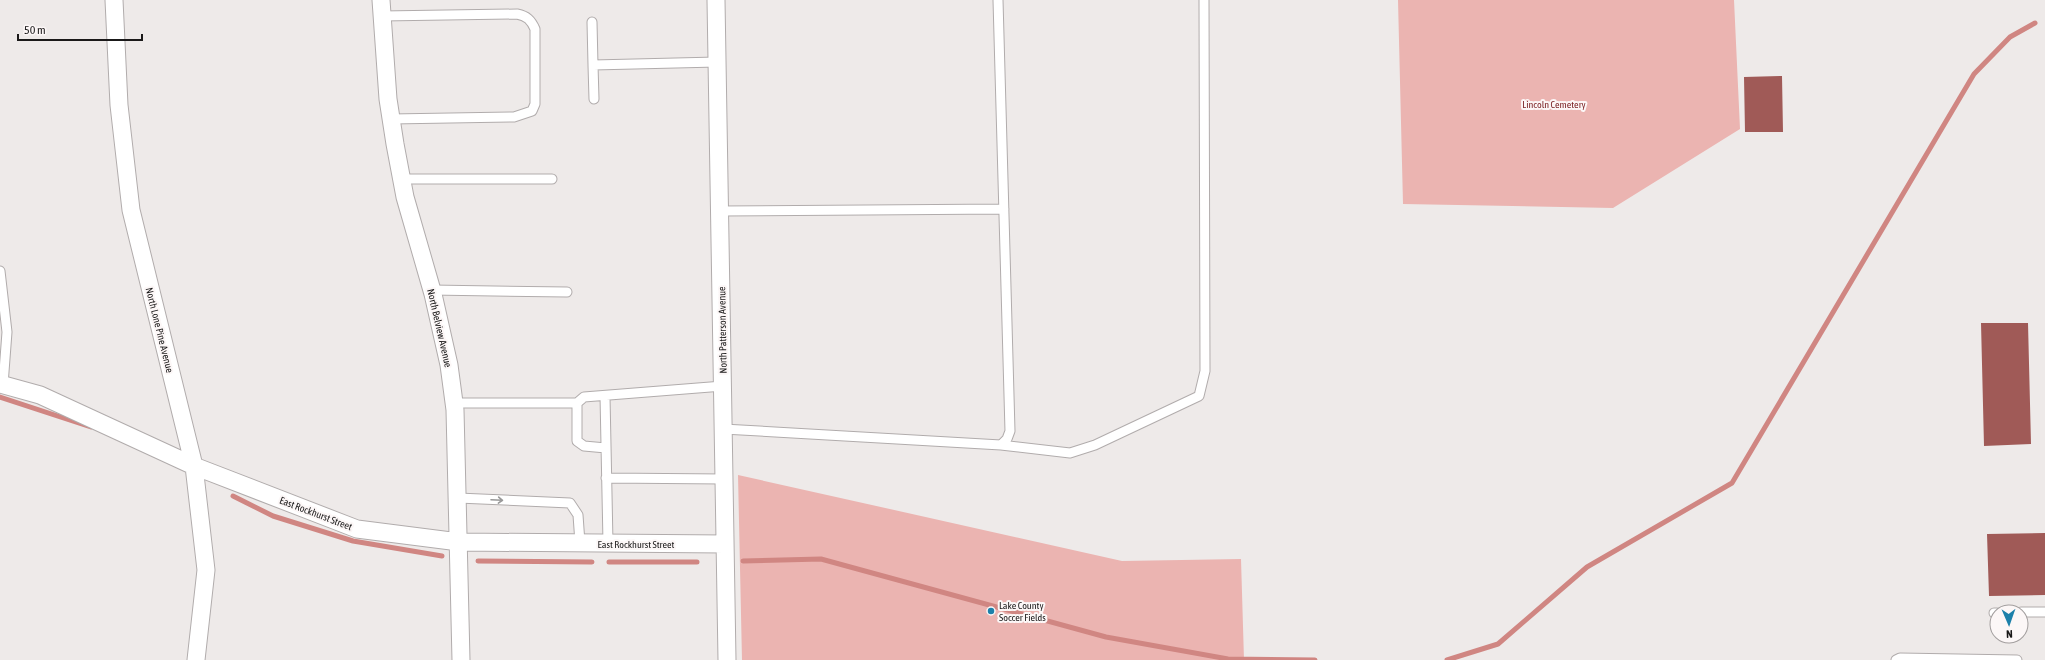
<svg xmlns="http://www.w3.org/2000/svg" width="2045" height="660" viewBox="0 0 2045 660" font-family="'Asap Condensed',sans-serif">
	<style>
		.green { fill: #ebb4b1 }
		.lines { fill: none; stroke-linecap: round; stroke-linejoin: round }
		.stream { stroke: #d08682; stroke-width: 5 }
		.building { fill: #a05a57 }
		.service-casing { stroke: #b1acac; stroke-width: 11 }
		.minor-casing { stroke: #b1acac; stroke-width: 19 }
		.service { stroke: #fff; stroke-width: 9 }
		.minor { stroke: #fff; stroke-width: 17 }
		.oneway { stroke: #989898 }
		.poi-dot { fill: #1c80aa; stroke: #fcf7f7; stroke-width: 1.5 }
		.labels { text-anchor: middle; stroke-width: 4; stroke-linejoin: round; paint-order: stroke }
		.park-label { font-size: 10px; fill: #7d2427; stroke: #fcf7f7 }
		.street-label { font-size: 10px; fill: #1a1919; stroke: #fcf7f7 }
		.poi-label { font-size: 10px; fill: #1a1919; stroke: #fcf7f7; text-anchor: start }
	</style>
	<rect width="100%" height="100%" fill="#eeeae9"/>
	<path class="green" d="M1398 0H1734L1740 129 1613 208 1403 204Z
		M738 475 1122 561 1241 559 1244 660H742Z"/>
	<g class="lines">
		<path class="stream" d="M0 397 91 427
			M233 496 273 516 353 541 442 556
			M478 561 592 562
			M743 561 821 559 1106 637 1228 659 1315 660
			M609 562H697
			M1447 660 1498 644 1587 567 1732 483 1974 74 2010 37 2035 23"/>
	</g>
	<path class="building" d="M1782 76 1783 132H1745L1744 77Z
		M1981 323H2028L2031 444 1984 446Z
		M2045 533V595L1989 596 1987 534Z"/>
	<g class="lines">
		<g class="service-casing">
			<path id="service" d="M382 16 517 14C527 16 531 20 535 29V104L532 111 514 117 391 119
				M592 22 593 65
				M594 99 593 65 717 62
				M402 179H552
				M720 211 1004 209
				M0 271 7 332 3 385
				M431 290 567 292
				M605 396 608 543
				M454 403H577L584 397 723 386
				M577 403V441L584 446 606 448
				M723 429 1001 445 1007 439 1010 431 998 0
				M1001 445 1070 453 1095 445 1199 396 1205 371 1204 0
				M606 478 724 479
				M458 498 570 503 578 515 580 543
				M2021 612H2045
				M1994 613H1997
				M1896 660 1900 658 2017 660"/>
		</g>
		<g class="minor-casing">
			<path id="minor" d="M114 0 119 105 131 210 194 466 206 570 196 660
				M381 0 388 99 395 144 405 197 433 294 449 365 455 410 461 660
				M716 0 727 660
				M0 384 40 395 194 466 357 529 459 542 725 544"/>
		</g>
		<use href="#service" class="service"/>
		<use href="#minor" class="minor"/>
	</g>
	<defs><path id="oneway-shaft" d="M-6 0H5M1.5-3L5.5 0L1.5 3" fill="none" stroke-width="1.6" stroke-linecap="round" stroke-linejoin="round"/></defs>
	<use class="oneway" href="#oneway-shaft" transform="translate(497 500) rotate(3)"/>
	<circle class="poi-dot" cx="991" cy="611" r="4"/>
	<g class="labels">
		<g class="park-label">
			<text x="1554" y="108">Lincoln Cemetery</text>
		</g>
		<g class="street-label">
			<text transform="translate(440 328) rotate(77)" y="4">North Belview Avenue</text>
			<text transform="translate(160 330) rotate(76)" y="4">North Lone Pine Avenue</text>
			<text transform="translate(722 330) rotate(-91)" y="4">North Patterson Avenue</text>
			<text transform="translate(316 513) rotate(21)" y="4">East Rockhurst Street</text>
			<text x="636" y="548">East Rockhurst Street</text>
		</g>
		<g class="poi-label">
			<text x="999" y="609">Lake County<tspan x="999" dy="12">Soccer Fields</tspan></text>
		</g>
	</g>
	<g transform="translate(2009 624) rotate(178)"><circle r="19" fill="#fcf7f7" stroke="#a29e9e"/>
	<path d="M0-3L7 15L0 10L-7 15Z" fill="#1c80aa"/>
	<text y="-6" font-size="11" font-weight="bold" text-anchor="middle" fill="#1a1919">N</text>
	</g>
	<path d="M18 34v6h124v-6" fill="none" stroke="#1a1919" stroke-width="2"/>
	<text x="24" y="34" font-size="12" fill="#1a1919" stroke="#fcf7f7" stroke-width="3" paint-order="stroke">50 m</text>
</svg>
